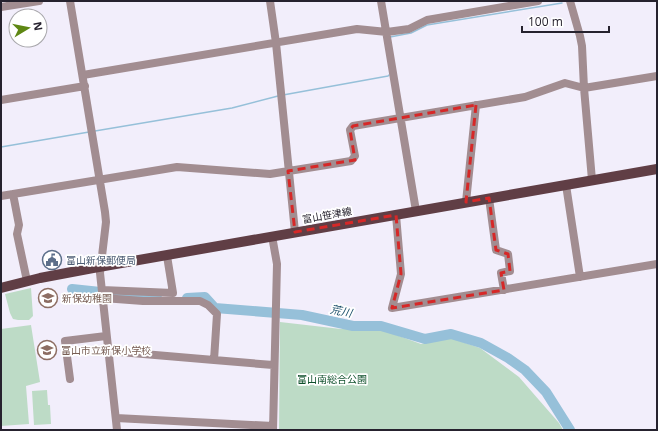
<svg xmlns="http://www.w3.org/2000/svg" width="658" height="431" viewBox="0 0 658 431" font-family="'Open Sans','Noto Sans JP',sans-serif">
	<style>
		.green { fill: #bddbc6 }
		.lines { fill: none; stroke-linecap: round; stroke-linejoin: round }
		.stream { stroke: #96c0d9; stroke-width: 1.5 }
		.river { stroke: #96c0d9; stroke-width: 10 }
		.minor { stroke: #a28d91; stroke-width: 8 }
		.major { stroke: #603e45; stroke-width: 10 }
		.marked { fill: none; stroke: #d62828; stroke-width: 3; stroke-dasharray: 8 5; stroke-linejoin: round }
		.labels { text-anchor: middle; stroke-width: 3.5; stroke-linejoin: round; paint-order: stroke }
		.street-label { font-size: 10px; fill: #26222e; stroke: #fff }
		.service-label { font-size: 10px; fill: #4e5e75; stroke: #fff; text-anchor: start }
		.education-label { font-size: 10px; fill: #785e54; stroke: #fff; text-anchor: start }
		.park-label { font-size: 10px; fill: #0e4f2b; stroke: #fff }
		.water-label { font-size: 11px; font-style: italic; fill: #194d68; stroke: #fff }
	</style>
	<rect width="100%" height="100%" fill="#f2eefb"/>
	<path class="green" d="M31 288 33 316 29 320H18L13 319 10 313 5 294Z
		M280 322 341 329H380L421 344 448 337 480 348 519 377 559 423 563 430H279Z
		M31 325 40 382 26 386 29 424 1 426V329Z
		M47 390 48 405H50L51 424 34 425 32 391Z"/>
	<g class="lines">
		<path class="stream" d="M390 37 411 33 427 25 562 3
			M283 95 388 76 389 75
			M95 131 232 108 278 96
			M1 147 89 132"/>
		<path class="river" d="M72 289 157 298
			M187 298 205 297 215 308 302 315 353 326H381L425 339 451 334 481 343 508 358 525 370 546 392 570 430"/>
		<path class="minor" d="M70 1 105 212 106 222 100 273 117 430
			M270 1 276 43 295 232
			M381 1 416 211
			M570 1 580 36 582 46 584 88 592 180
			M1 7 39 1
			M83 75 357 29 387 32 409 29 427 20 538 1
			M1 100 85 86
			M566 185 580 277
			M13 194 19 225 17 234 27 281
			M1 196 177 167 270 174 351 161 355 156 350 130 353 126 525 97 565 83 584 88 657 76
			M489 198 496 250 508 254 510 271 501 273 504 290
			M466 202 476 105
			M396 215 401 274 392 308 657 264
			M272 236 277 264 273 430
			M102 290 173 293 167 256
			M103 298 143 301H200L208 305 217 314 214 360 108 351
			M214 360 273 365
			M70 379 65 341 106 336
			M116 418 273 426"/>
		<path class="major" d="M1 288 40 278 93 268 657 169"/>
	</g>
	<path class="marked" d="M476 105 466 202 489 198 496 250 508 254 510 271 501 273 504 290 392 308 401 274 396 215 295 232 288 171 355 160 350 130 353 126Z"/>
	<defs>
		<g id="civic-ring" transform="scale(1)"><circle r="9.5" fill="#fff" stroke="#5c6f8a" stroke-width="1.5"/><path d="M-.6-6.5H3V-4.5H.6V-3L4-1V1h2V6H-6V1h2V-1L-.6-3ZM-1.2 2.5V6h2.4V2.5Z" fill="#5c6f8a"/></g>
		<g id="school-ring" transform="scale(1)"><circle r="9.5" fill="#fff" stroke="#8d6e63" stroke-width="1.5"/><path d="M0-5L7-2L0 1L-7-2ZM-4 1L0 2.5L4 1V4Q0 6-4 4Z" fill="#8d6e63"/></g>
	</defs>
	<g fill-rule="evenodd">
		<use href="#civic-ring" x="52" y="260"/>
		<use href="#school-ring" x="48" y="298"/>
		<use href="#school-ring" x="47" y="350"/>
	</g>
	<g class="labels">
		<g class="street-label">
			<text transform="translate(327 215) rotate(-10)" y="4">富山笹津線</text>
		</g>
		<g class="service-label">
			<text x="66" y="264">富山新保郵便局</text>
		</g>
		<g class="education-label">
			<text x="62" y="302">新保幼稚園</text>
			<text x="61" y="354">富山市立新保小学校</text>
		</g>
		<g class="park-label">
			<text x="332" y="383">富山南総合公園</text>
		</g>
		<g class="water-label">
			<text transform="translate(341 311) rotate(12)" y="4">荒川</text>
		</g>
	</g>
	<rect width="658" height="431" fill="none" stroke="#26222e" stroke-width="4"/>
	<g transform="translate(28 28) rotate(80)"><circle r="19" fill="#ffffff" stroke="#a8a7ab"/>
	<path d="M0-3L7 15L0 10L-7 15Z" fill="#5e8713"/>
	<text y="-6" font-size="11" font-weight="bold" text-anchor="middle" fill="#26222e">N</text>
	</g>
	<path d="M522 26v6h87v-6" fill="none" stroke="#26222e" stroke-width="2"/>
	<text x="528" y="26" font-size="12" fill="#26222e" stroke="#ffffff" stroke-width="3" paint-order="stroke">100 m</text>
</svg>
